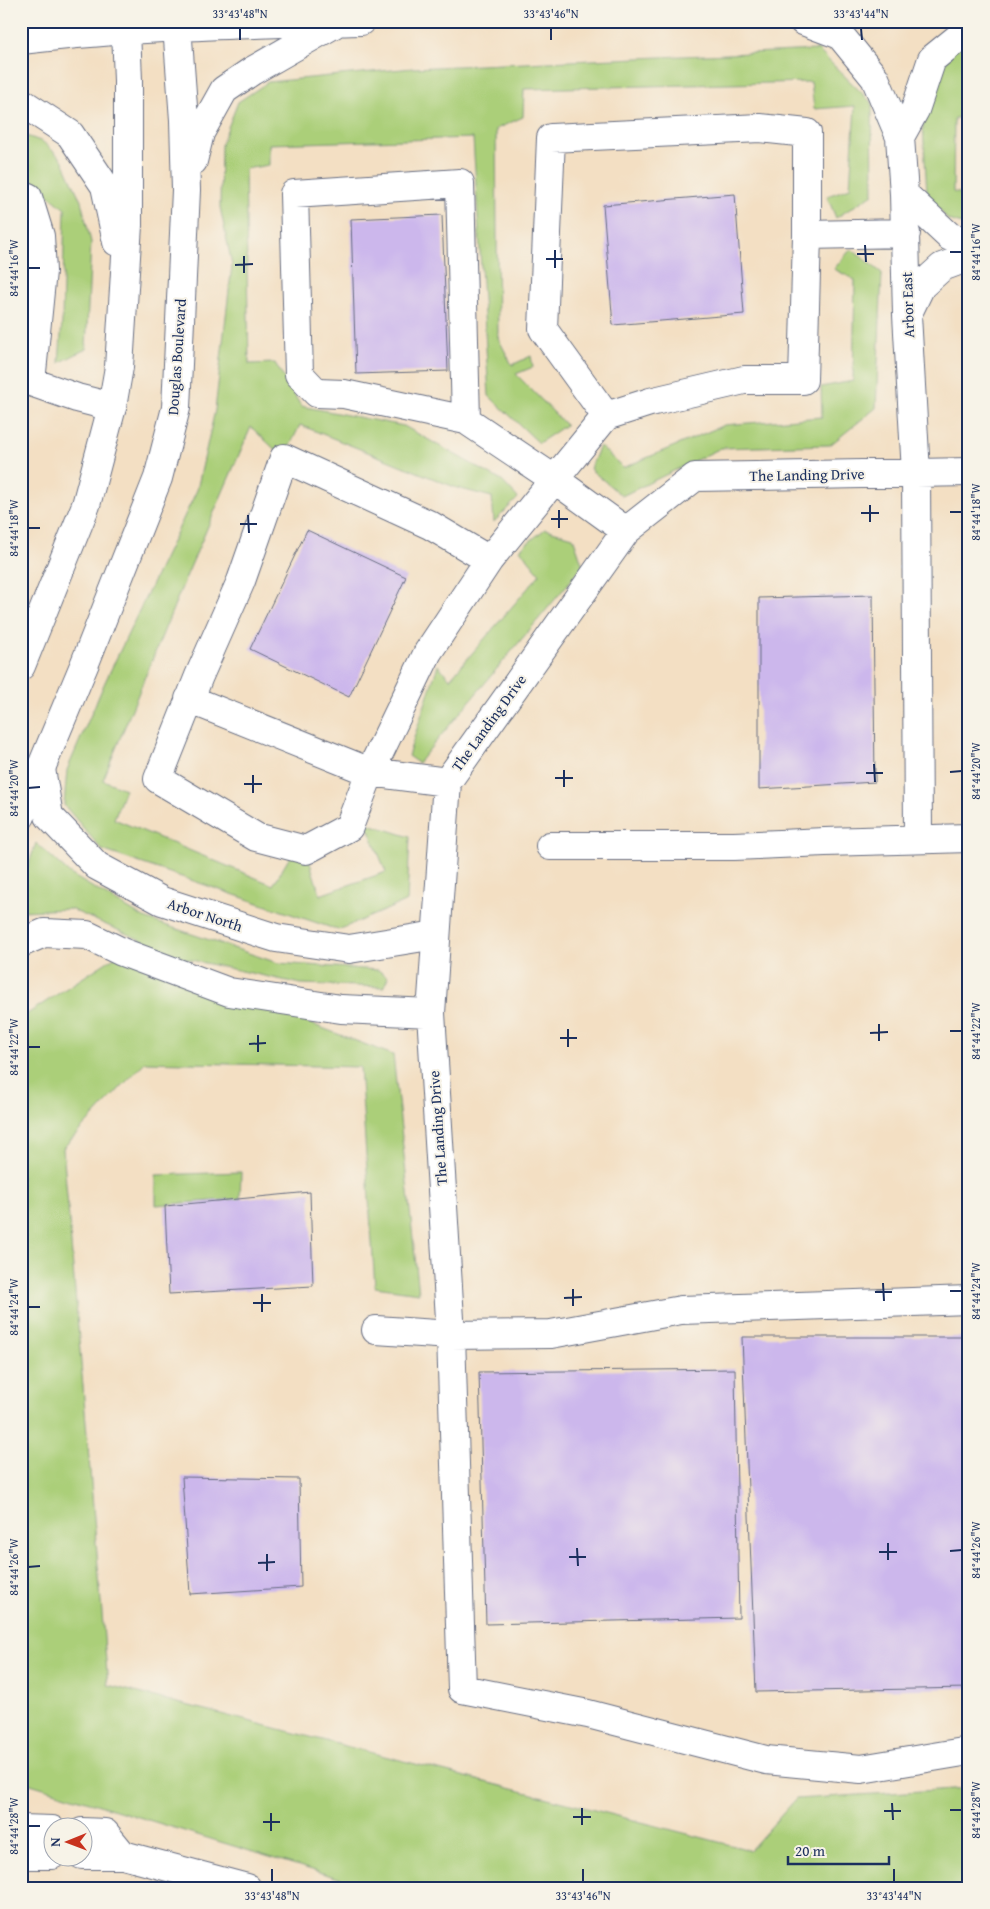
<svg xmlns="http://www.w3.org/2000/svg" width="990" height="1909" viewBox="0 0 990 1909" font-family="'Gentium Book Plus',serif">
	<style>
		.green { fill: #abcf79; stroke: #637f6c }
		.building { fill: #ccb7ec }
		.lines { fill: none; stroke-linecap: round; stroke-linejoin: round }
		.minor-casing { stroke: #676d81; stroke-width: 30 }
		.major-casing { stroke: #676d81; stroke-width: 30 }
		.minor { stroke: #fff; stroke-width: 28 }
		.major { stroke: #fff; stroke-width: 28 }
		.ticks { fill: none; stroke: #1b2f5e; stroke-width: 2 }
		.labels { text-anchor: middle; stroke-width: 4; stroke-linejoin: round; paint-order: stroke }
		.street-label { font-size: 15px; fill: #1b2f5e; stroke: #f7f3e8 }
		.neatline { fill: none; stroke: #1b2f5e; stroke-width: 2 }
		.ticks-label { font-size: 12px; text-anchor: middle; fill: #1b2f5e }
	</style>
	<rect width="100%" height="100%" fill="#f7f3e8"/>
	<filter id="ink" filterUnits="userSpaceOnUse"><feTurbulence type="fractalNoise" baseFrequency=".02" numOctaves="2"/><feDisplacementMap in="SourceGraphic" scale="10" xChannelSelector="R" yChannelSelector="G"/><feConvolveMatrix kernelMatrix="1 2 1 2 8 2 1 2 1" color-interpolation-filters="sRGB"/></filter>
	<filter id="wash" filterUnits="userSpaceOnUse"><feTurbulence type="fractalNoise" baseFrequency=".0096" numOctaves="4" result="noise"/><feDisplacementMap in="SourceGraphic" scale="20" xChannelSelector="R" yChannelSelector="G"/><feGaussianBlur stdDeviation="1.12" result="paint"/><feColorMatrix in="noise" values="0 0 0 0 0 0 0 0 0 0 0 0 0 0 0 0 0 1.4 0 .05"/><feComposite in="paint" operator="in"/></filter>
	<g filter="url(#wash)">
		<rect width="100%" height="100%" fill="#f3dfc3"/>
		<path class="green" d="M969 42V117L954 118 953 192 969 195V226L948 220 927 193 921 92 932 59Z
			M818 50 872 103 873 194 836 218 827 196 850 188 855 106 814 109 811 82 524 89 523 117 496 129 498 338 512 365 531 356 533 367 516 374 566 425 539 443 489 396 473 138 269 144V165L245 169 249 364 275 363 301 406 404 426 502 481 518 498 494 522 492 497 457 488 300 425 284 458 251 427 186 577 103 780 125 789 114 819 273 885 296 847 306 850 320 895 386 872 366 823 410 837 407 901 338 930 102 850 64 805 67 770 105 682 197 490 215 410 232 265 220 207 221 145 238 102 268 82 413 68Z
			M21 134 43 142 62 159 81 201 91 242 86 349 59 363 62 321 65 209 21 173Z
			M851 249 882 273 876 408 830 445 721 448 622 496 590 469 600 446 623 468 724 425 822 417 821 387 853 381 855 280 834 269Z
			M545 529 573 537 583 566 418 763 408 756 438 665 450 679 540 574 520 549Z
			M36 843 70 874 144 918 278 963 378 970 388 977 384 987 301 984 182 958 70 909 21 911V886Z
			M122 952 393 1055 419 1293 375 1287 360 1067 145 1062 63 1148 108 1685 750 1850 796 1799 969 1788V1888H371L24 1782 21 1593V1018Z
			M241 1172 240 1199 156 1205V1175Z"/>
		<g id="blocks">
			<path class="building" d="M735 194 744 314 613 325 603 205Z
				M442 215 448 371 356 374 351 219Z
				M307 530 406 577 349 697 250 649Z
				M873 595 875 782 759 789V598Z
				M310 1192 313 1286 169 1294 165 1206Z
				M742 1337H969V1688L756 1692Z
				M735 1369 739 1618 486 1624 479 1372Z
				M182 1477 299 1479 301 1587 190 1594Z"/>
		</g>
	</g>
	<g filter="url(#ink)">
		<use href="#blocks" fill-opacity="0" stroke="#676d81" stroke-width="1"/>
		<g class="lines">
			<g class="minor-casing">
				<path id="minor" d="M803 21 840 35 875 78 900 137 904 194 907 315 916 473 918 839
					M900 137 915 110 932 59 969 29
					M21 194 28 197 40 236 42 271 31 382 77 398 112 407
					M904 194 950 237 969 241
					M807 235 803 380H744L650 402 606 416 543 329 551 138 760 128 807 133V235L906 233
					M908 313 921 286 942 267 969 257
					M466 420 344 394 317 393 299 374 294 194 460 183 466 420 554 479 626 531
					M969 472 695 477 626 531 447 782 431 1013 451 1335 462 1689 588 1714 766 1760 861 1769 969 1751
					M189 699 370 772 349 827 306 850 256 837 158 779 199 676 241 581 284 458 430 525 489 560
					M41 769 49 816 97 866 162 901 276 938 349 949 436 935
					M447 782 370 772 428 652 489 560 606 416
					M550 846H734L825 842 969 838
					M21 943 44 933 87 935 122 952 229 992 341 1009 431 1013
					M376 1330 451 1335 551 1334 681 1310 969 1300
					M21 1829 52 1830
					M82 1832 105 1833 123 1855
					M21 1855H52
					M82 1855H123L247 1888"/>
			</g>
			<g class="major-casing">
				<path id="major" d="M21 40C136 26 246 24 361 21
					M21 102 70 134 105 186 117 242
					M193 161 200 133 224 90 252 71 334 24
					M21 666 86 505 112 407 119 367 128 225V81L126 29 130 21
					M21 816 85 663 158 478 176 408 186 190 184 120 177 26 174 21"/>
			</g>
			<use href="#minor" class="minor"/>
			<use href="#major" class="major"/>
		</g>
	</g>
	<path class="ticks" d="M240 28V40M551 28V40M861 28 862 40M865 245 866 262M555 250V268M950 252H962M857 254H874M244 256V273M546 259H563M235 265 253 264M28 268H40M870 505V522M559 510V528M950 512H962M861 513H879M248 515 249 533M551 519H568M240 524H257M28 528H40M874 764 875 782M564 770V787M950 772 962 771M866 773H883M253 775V793M555 778H573M244 784H262M28 788 40 787M879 1024V1041M568 1029V1047M950 1031H962M870 1033 888 1032M258 1035V1052M560 1038H577M249 1044 266 1043M28 1047H40M883 1283 884 1301M573 1289V1306M950 1291H962M875 1292H892M262 1294V1312M564 1298 582 1297M253 1303H271M28 1307H40M888 1543V1560M577 1548 578 1566M950 1551 962 1550M879 1552H897M267 1554V1571M569 1557H586M258 1563 275 1562M28 1567 40 1566M892 1803 893 1820M582 1808V1825M950 1810H962M884 1811H901M271 1813V1831M573 1817H591M263 1822H280M28 1826H40M272 1869V1882M583 1869V1882M894 1869V1882"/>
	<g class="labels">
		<g class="street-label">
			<text transform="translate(908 305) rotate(-92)" y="5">Arbor East</text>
			<text transform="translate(177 357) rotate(-86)" y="5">Douglas Boulevard</text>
			<text transform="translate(807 475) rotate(-1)" y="5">The Landing Drive</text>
			<text transform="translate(489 723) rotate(-54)" y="5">The Landing Drive</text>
			<text transform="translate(205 915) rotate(18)" y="5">Arbor North</text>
			<text transform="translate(438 1128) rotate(-94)" y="5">The Landing Drive</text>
		</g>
	</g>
	<rect width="990" height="1909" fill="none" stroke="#f7f3e8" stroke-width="55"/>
	<g transform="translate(68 1842) rotate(269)"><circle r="24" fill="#f7f3e8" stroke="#9fa5b1"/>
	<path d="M0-4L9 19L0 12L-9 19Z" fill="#c8321e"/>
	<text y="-8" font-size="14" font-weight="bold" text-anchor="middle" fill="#1b2f5e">N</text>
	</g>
	<path d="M788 1856v8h101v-8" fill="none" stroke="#1b2f5e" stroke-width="2.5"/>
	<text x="795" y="1856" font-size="15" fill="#1b2f5e" stroke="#f7f3e8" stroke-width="4" paint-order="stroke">20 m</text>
	<rect x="28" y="28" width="934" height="1854" class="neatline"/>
	<g class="ticks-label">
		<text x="240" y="18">33°43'48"N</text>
		<text x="551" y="18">33°43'46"N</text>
		<text x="861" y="18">33°43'44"N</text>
		<text transform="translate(976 252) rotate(-90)" y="4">84°44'16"W</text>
		<text transform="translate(14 268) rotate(-90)" y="4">84°44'16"W</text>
		<text transform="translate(976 512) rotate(-90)" y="4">84°44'18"W</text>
		<text transform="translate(14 528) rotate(-90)" y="4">84°44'18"W</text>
		<text transform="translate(976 771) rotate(-90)" y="4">84°44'20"W</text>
		<text transform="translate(14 788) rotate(-90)" y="4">84°44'20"W</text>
		<text transform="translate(976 1031) rotate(-90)" y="4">84°44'22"W</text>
		<text transform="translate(14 1047) rotate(-90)" y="4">84°44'22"W</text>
		<text transform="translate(976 1291) rotate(-90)" y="4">84°44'24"W</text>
		<text transform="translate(14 1307) rotate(-90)" y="4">84°44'24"W</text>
		<text transform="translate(976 1550) rotate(-90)" y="4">84°44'26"W</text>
		<text transform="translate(14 1567) rotate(-90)" y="4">84°44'26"W</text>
		<text transform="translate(976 1810) rotate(-90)" y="4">84°44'28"W</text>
		<text transform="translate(14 1826) rotate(-90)" y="4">84°44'28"W</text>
		<text x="272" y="1900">33°43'48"N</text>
		<text x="583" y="1900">33°43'46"N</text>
		<text x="894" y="1900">33°43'44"N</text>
	</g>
</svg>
